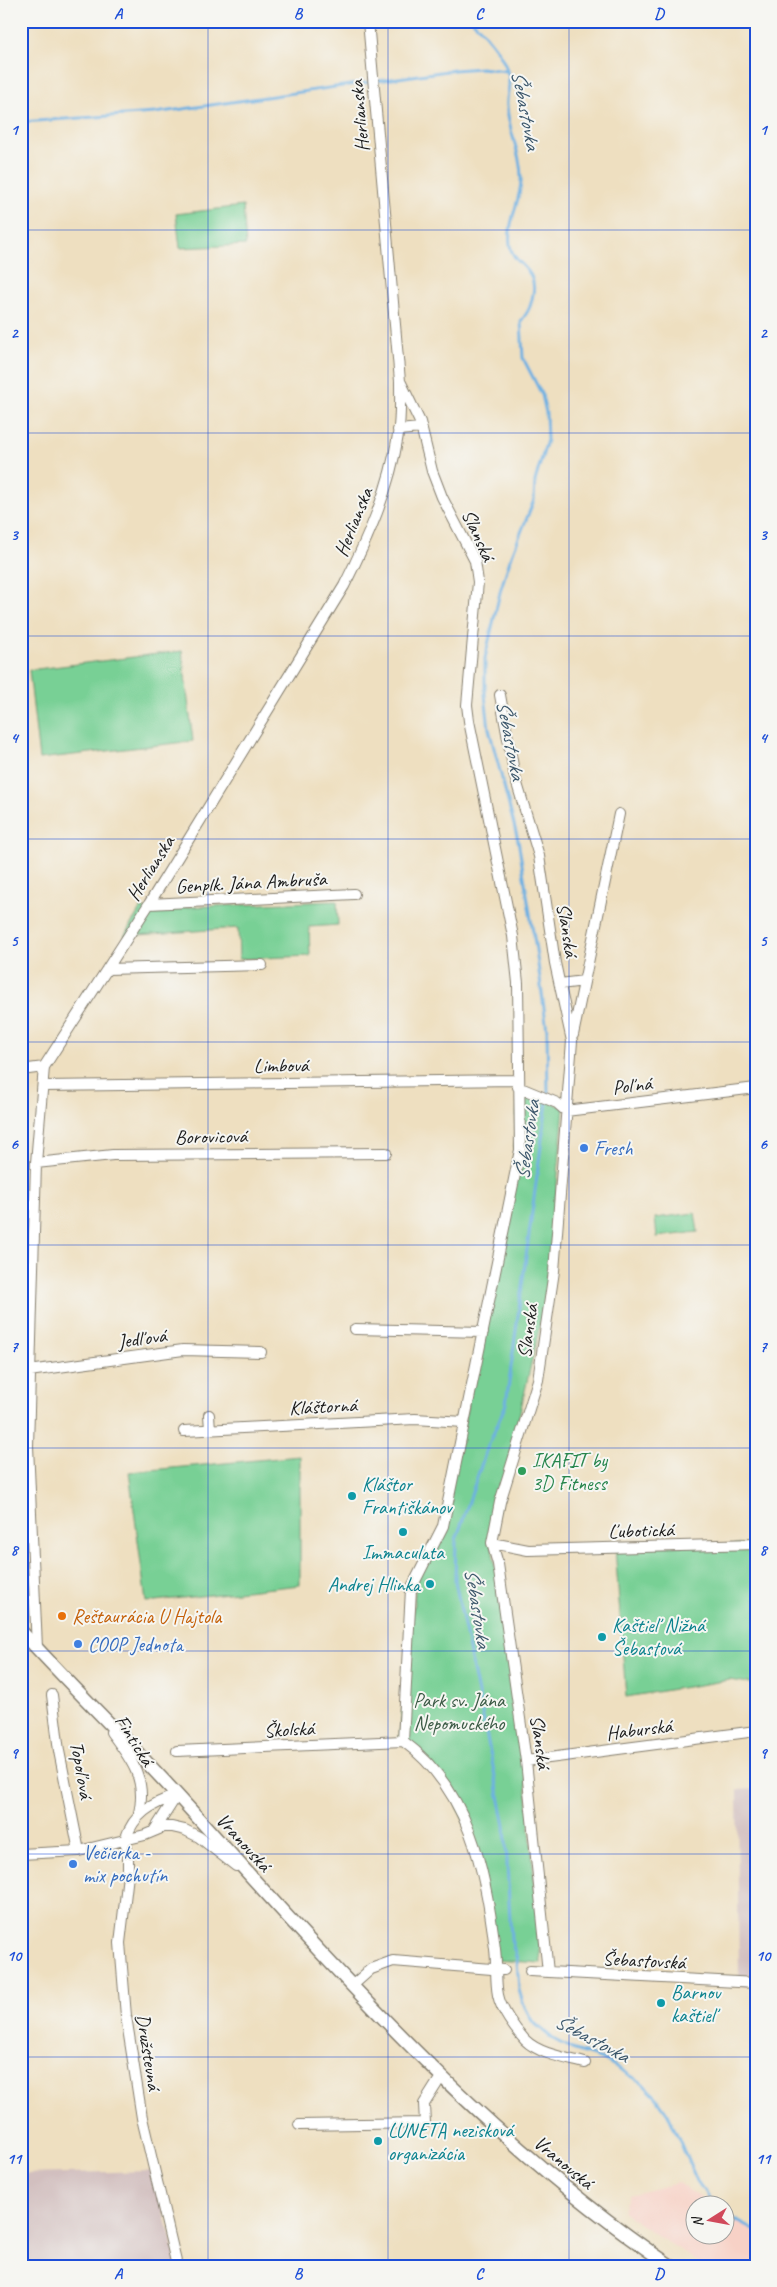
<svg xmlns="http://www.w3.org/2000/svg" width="777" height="2287" viewBox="0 0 777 2287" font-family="Caveat,sans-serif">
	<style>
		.built { fill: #f7d1c6 }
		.industrial { fill: #d2bfbf }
		.green { fill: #78d095; stroke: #4a7658 }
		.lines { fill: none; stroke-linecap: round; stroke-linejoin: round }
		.stream { stroke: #6db0e2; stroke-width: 3 }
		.minor-casing { stroke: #857e6e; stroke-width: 12 }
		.major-casing { stroke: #857e6e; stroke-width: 15 }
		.minor { stroke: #fff; stroke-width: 10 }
		.major { stroke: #fff; stroke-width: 12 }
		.grid { fill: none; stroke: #1d4ed8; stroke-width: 1; stroke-opacity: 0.55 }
		.shop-dot { fill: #3f7fe0; stroke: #f6f6f2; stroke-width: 2 }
		.leisure-dot { fill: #2e9e5b; stroke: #f6f6f2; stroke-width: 2 }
		.culture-dot { fill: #0f9aa8; stroke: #f6f6f2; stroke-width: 2 }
		.food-dot { fill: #e8710a; stroke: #f6f6f2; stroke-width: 2 }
		.labels { text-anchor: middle; stroke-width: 4; stroke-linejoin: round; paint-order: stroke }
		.street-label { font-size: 20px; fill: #1c1c1c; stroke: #f6f6f2 }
		.shop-label { font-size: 20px; fill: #366cbe; stroke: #f6f6f2; text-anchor: start }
		.leisure-label { font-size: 20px; fill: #27864d; stroke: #f6f6f2; text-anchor: start }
		.culture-label { font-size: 20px; fill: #0d838f; stroke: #f6f6f2; text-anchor: start }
		.food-label { font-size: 20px; fill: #c56008; stroke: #f6f6f2; text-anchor: start }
		.park-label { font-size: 20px; fill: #3c5b46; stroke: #f6f6f2 }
		.water-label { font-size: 21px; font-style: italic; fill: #3c576b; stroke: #f6f6f2 }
		.neatline { fill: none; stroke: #1d4ed8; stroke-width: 2 }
		.grid-label { font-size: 16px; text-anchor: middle; font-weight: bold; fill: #1d4ed8 }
	</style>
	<rect width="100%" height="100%" fill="#f6f6f2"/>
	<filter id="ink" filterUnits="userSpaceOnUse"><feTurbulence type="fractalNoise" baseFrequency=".02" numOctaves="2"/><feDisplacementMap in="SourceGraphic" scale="10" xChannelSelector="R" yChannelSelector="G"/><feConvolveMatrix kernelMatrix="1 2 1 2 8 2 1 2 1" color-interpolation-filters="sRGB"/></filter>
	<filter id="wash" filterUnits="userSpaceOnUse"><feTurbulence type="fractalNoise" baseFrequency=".0096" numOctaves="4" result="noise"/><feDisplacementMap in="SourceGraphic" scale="20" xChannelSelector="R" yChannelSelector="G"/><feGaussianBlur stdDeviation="1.12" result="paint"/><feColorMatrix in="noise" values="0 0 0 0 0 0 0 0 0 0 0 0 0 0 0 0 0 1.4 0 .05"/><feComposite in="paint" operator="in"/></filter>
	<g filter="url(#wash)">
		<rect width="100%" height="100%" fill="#eedfc0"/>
		<path class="built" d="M678 2183 711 2204H694V2234H724L725 2213 743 2225 756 2229V2266H704L622 2212 629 2195Z"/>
		<path class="industrial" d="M756 1789V1986L739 1985 737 1790Z
			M154 2171 178 2266H21V2174Z"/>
		<path class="green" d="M243 206 246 245 180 248 176 214Z
			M182 651 193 741 39 759 29 670Z
			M337 901 338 925 309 927 310 956 239 959 238 928 124 936 140 909Z
			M519 1089 564 1108 547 1294 491 1540 524 1757 541 1963 494 1960V1943L464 1820 445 1785 399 1739 417 1574 443 1526 510 1197Z
			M695 1213 698 1232 657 1237 655 1218Z
			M300 1456V1585L146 1602 129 1472Z
			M756 1544V1684L729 1680 626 1697 615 1547Z"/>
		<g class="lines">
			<path class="stream" d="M473 21C488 38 509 59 509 83 509 91 506 98 507 106 508 132 522 154 521 181 520 203 507 222 510 245 512 265 538 267 533 294 531 306 529 311 521 321L523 358 542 395 546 413 547 440 535 481 534 500 510 560 501 588 485 658V695L489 729 518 840 536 950 547 1030 548 1096
				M21 122 155 113 454 70 481 68 506 71
				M547 1102 506 1404 486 1451 456 1540 455 1581 505 1825 511 1939 517 1960 519 1990 523 2003 532 2021 553 2039 572 2049 603 2059 641 2082 656 2097 668 2114 697 2181 713 2204
				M724 2214 756 2231"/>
		</g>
	</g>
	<g filter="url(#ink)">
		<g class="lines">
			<g class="minor-casing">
				<path id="minor" d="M400 381 420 422 432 471 442 497 475 561 478 582 467 705 469 721 513 936 518 983 520 1150 443 1526 411 1589 403 1741C469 1789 486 1872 495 1949 497 1964 495 1980 498 1995 501 2010 515 2029 525 2040 539 2054 566 2058 585 2063
					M398 430 421 428
					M500 695 515 777 539 856 555 963 572 1041 554 1271 538 1380 500 1502 492 1543 498 1564 526 1761 548 1972
					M149 904 354 894
					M107 969 262 965
					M560 984 584 981
					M573 1035 619 814
					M21 1070 44 1067 149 904 344 586C368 538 390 488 398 435 401 417 400 399 400 381L368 21
					M44 1086 518 1080
					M518 1087 557 1103 566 1111 756 1088
					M36 1163 113 1155 386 1153
					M355 1329 483 1332
					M29 1371 183 1350 261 1352
					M209 1415 210 1429
					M184 1431 415 1419 464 1422
					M492 1543 528 1550 756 1544
					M37 1648 28 1446 36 1163 44 1067
					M52 1695 59 1751 79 1851
					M111 1732C131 1759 147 1779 139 1813
					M177 1751 403 1741
					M526 1761 756 1731
					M154 1831 177 1795
					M125 1840 128 1853V1875L120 1943 126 2016 142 2118 177 2266
					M125 1840C134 1813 151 1804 177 1795
					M21 1854 79 1851 145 1835 164 1827H172L185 1830 199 1837 236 1866
					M530 1971 756 1983
					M353 1985 371 1969 393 1961 504 1970
					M299 2125 425 2123 424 2104 441 2077"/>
			</g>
			<g class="major-casing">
				<path id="major" d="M21 1631C72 1687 127 1740 179 1797 331 1964 482 2139 671 2266"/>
			</g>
			<use href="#minor" class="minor"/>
			<use href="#major" class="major"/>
		</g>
	</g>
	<path class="grid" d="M208 21V2266M388 21V2266M569 21V2266M21 230H756M21 433H756M21 636H756M21 839H756M21 1042H756M21 1245H756M21 1448H756M21 1651H756M21 1854H756M21 2057H756"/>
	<g class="shop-dot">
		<circle cx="584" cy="1148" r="5"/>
		<circle cx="78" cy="1644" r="5"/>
		<circle cx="73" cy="1864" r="5"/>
	</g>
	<circle class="leisure-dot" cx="522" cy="1471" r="5"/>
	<g class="culture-dot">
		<circle cx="352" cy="1496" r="5"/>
		<circle cx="403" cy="1532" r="5"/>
		<circle cx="430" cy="1584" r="5"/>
		<circle cx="602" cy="1637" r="5"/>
		<circle cx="661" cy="2003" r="5"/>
		<circle cx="378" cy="2141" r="5"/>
	</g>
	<circle class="food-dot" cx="62" cy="1616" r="5"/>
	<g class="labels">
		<g class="street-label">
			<text transform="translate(359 116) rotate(-95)" y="7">Herlianska</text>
			<text transform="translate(353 522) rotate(-68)" y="7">Herlianska</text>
			<text transform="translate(479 535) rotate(66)" y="7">Slanská</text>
			<text transform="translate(150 868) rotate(-58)" y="7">Herlianska</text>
			<text transform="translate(251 882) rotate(-3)" y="7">Genplk. Jána Ambruša</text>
			<text transform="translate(568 930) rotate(81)" y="7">Slanská</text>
			<text transform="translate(281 1065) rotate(-1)" y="7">Limbová</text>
			<text transform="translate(632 1085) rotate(-7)" y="7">Poľná</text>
			<text transform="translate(211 1136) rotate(-1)" y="7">Borovicová</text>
			<text transform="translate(527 1331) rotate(-82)" y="7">Slanská</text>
			<text transform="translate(142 1338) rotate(-8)" y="7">Jedľová</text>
			<text transform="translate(323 1406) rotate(-3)" y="7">Kláštorná</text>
			<text transform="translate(641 1530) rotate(-2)" y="7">Ľubotická</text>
			<text transform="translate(289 1729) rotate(-3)" y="7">Školská</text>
			<text transform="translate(639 1729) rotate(-7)" y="7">Haburská</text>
			<text transform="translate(135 1740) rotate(58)" y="7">Fintická</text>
			<text transform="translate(541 1742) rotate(82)" y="7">Slanská</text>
			<text transform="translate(82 1770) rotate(80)" y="7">Topoľová</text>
			<text transform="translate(244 1842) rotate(48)" y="7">Vranovská</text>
			<text transform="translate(644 1960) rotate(3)" y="7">Šebastovská</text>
			<text transform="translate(149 2052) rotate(81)" y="7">Družstevná</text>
			<text transform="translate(564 2162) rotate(40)" y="7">Vranovská</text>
		</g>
		<g class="shop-label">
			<text x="594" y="1155">Fresh</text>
			<text x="88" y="1651">COOP Jednota</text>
			<text x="83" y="1859">Večierka -<tspan x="83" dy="23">mix pochutín</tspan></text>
		</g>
		<g class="leisure-label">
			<text x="532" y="1467">IKAFIT by<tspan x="532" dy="23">3D Fitness</tspan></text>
		</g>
		<g class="culture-label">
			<text x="362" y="1491">Kláštor<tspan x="362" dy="23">Františkánov</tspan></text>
			<text x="403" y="1559" text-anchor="middle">Immaculata</text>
			<text x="420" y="1591" text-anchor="end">Andrej Hlinka</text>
			<text x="612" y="1632">Kaštieľ Nižná<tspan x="612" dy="23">Šebastová</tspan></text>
			<text x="671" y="1999">Barnov<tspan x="671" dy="23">kaštieľ</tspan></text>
			<text x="388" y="2137">LUNETA nezisková<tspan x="388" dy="23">organizácia</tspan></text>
		</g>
		<g class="food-label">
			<text x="72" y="1623">Reštaurácia U Hajtola</text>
		</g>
		<g class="park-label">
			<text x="459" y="1707">Park sv. Jána<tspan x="459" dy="23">Nepomuckého</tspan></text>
		</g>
		<g class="water-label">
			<text transform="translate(526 110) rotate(79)" y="7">Šebastovka</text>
			<text transform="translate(511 740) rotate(79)" y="7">Šebastovka</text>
			<text transform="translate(527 1140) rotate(-82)" y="7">Šebastovka</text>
			<text transform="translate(478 1608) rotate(81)" y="7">Šebastovka</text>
			<text transform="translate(592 2038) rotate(28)" y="7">Šebastovka</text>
		</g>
	</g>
	<rect width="777" height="2287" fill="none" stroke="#f6f6f2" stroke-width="55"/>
	<g transform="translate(710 2220) rotate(259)"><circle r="24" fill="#f6f6f2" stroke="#9f9f9c"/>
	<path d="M0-4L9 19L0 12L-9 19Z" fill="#d1495b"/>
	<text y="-8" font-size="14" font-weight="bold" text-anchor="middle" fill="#1c1c1c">N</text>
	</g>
	<rect x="28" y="28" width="722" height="2232" class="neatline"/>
	<g class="grid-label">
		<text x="118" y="19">A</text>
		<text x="298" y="19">B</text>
		<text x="479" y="19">C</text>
		<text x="659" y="19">D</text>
		<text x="14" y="135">1</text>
		<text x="763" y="135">1</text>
		<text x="14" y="338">2</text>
		<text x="763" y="338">2</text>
		<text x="14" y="540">3</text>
		<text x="763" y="540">3</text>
		<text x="14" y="743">4</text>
		<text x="763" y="743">4</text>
		<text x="14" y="946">5</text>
		<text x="763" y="946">5</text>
		<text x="14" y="1149">6</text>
		<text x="763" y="1149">6</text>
		<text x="14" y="1352">7</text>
		<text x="763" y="1352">7</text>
		<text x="14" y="1555">8</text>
		<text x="763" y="1555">8</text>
		<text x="14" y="1758">9</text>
		<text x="763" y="1758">9</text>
		<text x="14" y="1961">10</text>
		<text x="763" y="1961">10</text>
		<text x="14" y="2164">11</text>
		<text x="763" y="2164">11</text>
		<text x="118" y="2279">A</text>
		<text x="298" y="2279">B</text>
		<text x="479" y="2279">C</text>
		<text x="659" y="2279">D</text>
	</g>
</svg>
